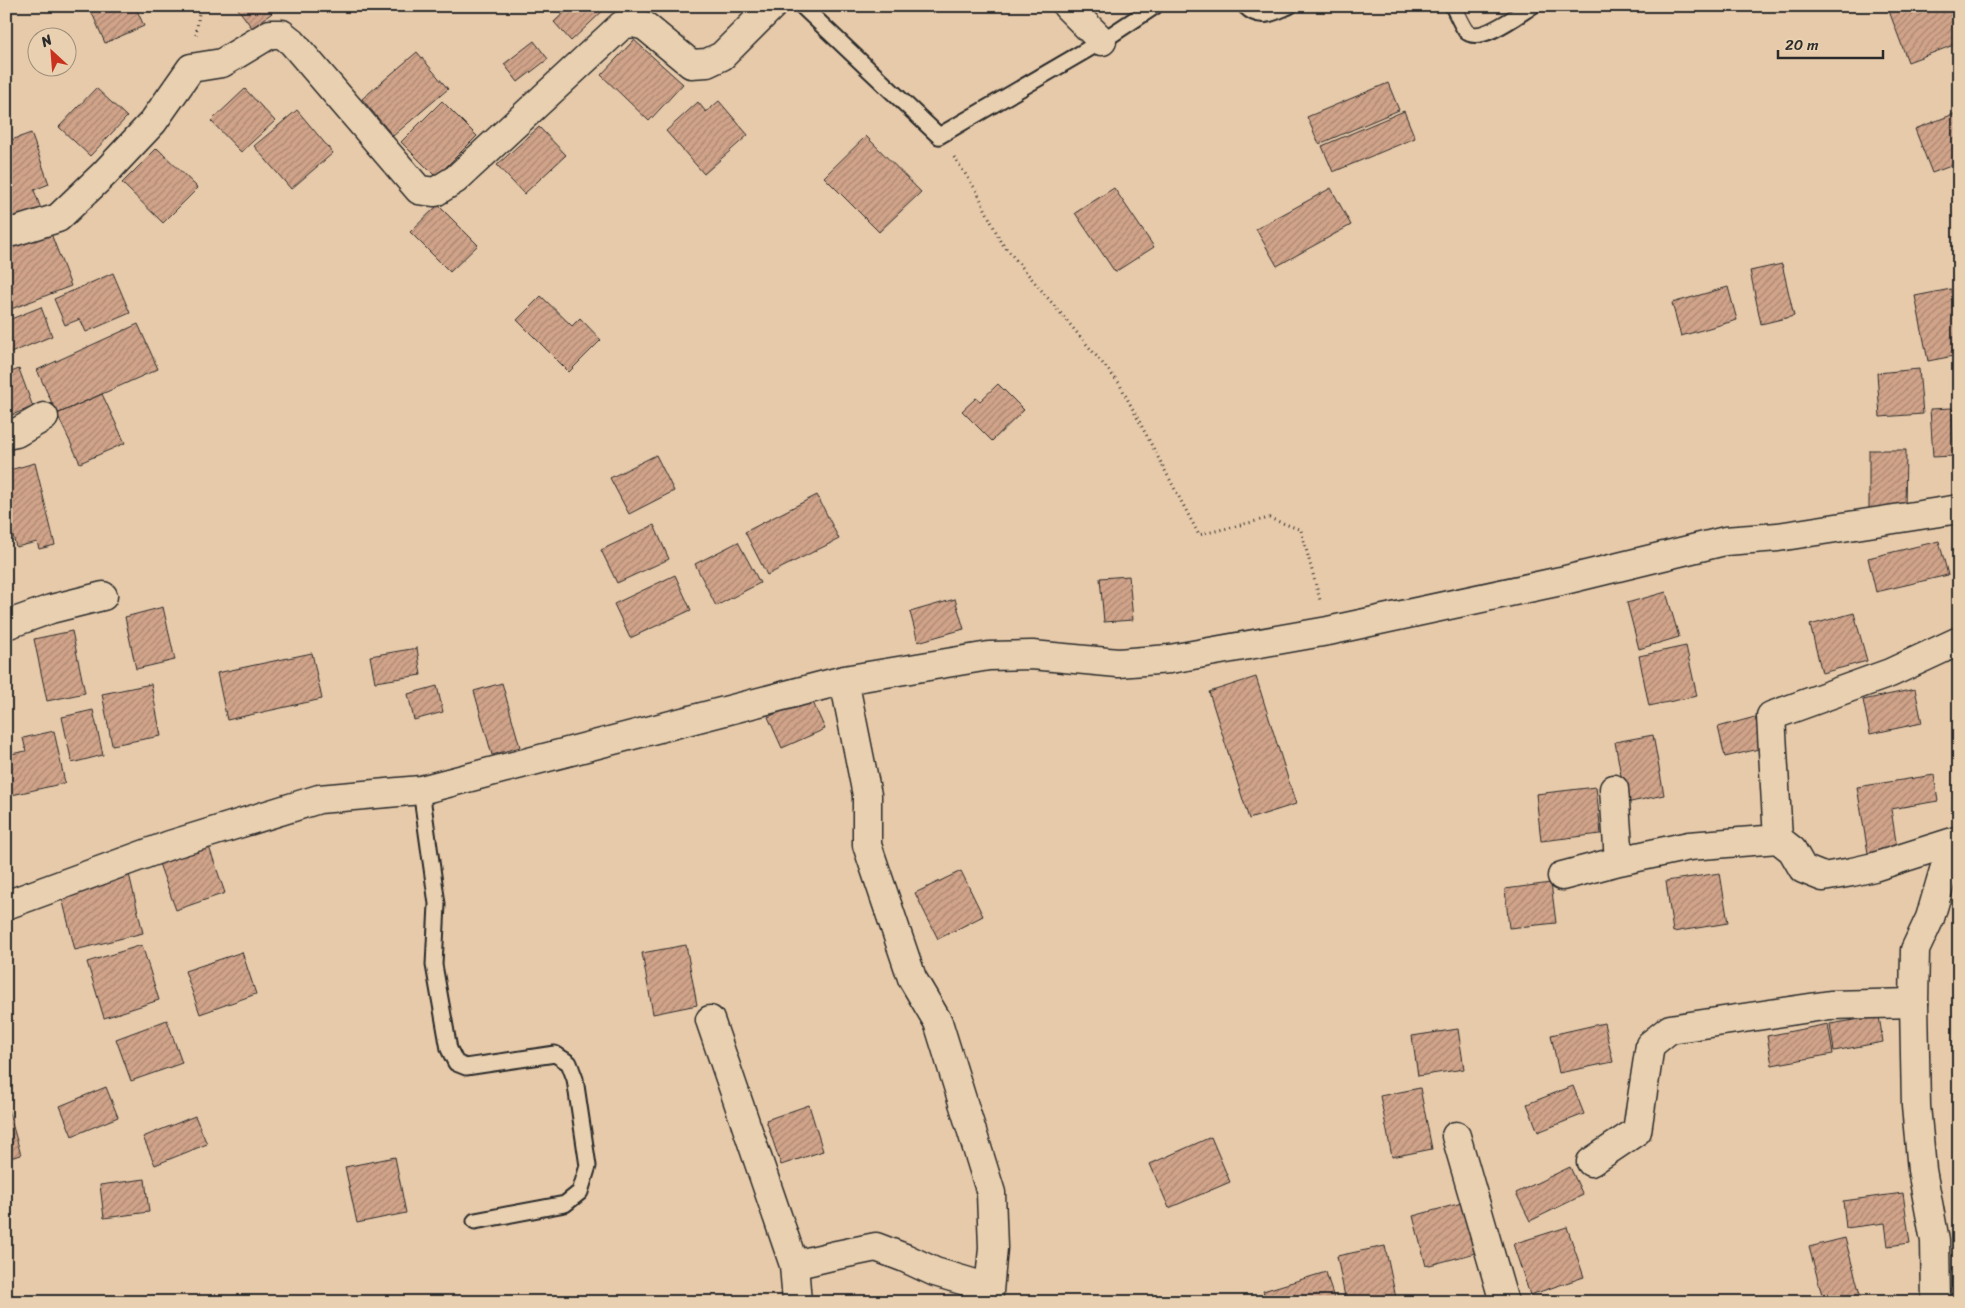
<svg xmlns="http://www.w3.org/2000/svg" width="1965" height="1308" viewBox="0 0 1965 1308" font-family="Sriracha,sans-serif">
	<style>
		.building { fill: url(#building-hatch); stroke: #2b2b2b }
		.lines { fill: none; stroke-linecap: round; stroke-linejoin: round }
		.lane-casing { stroke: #2b2b2b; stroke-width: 19 }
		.street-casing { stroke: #2b2b2b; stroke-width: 31 }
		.secondary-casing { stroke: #2b2b2b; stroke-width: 31 }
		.path { stroke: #2b2b2b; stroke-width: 3; stroke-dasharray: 1 4; stroke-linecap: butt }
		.lane { stroke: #e8d0b0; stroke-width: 15 }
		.street { stroke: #e8d0b0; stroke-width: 28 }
		.secondary { stroke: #e8d0b0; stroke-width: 28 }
	</style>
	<defs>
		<pattern id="building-hatch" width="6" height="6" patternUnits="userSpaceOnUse" patternTransform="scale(1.25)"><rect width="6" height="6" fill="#d1a48a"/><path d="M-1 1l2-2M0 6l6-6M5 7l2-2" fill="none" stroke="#aa8671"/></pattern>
	</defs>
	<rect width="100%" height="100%" fill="#e7caaa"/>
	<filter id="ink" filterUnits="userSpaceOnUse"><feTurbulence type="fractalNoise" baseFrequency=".02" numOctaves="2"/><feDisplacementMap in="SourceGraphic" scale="10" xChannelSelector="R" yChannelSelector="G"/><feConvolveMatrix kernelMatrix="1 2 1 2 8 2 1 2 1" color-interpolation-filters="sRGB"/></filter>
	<g filter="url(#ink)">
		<path class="building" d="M89 6H135L144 26 105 43Z
			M236 6H266L272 13 252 28Z
			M571 6H608L571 41 554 22Z
			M1901 6H1950L1959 29V43L1908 62 1889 11Z
			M634 40 683 84 649 121 601 75Z
			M534 41 548 59 518 82 504 64Z
			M417 52 448 89 393 136 362 99Z
			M1388 83 1399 110 1319 144 1307 117Z
			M96 88 127 117 90 156 59 127Z
			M245 89 275 121 241 152 211 121Z
			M442 101 477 136 436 177 401 142Z
			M719 101 748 135 704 174 666 131 698 102 706 112Z
			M297 110 333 153 291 189 254 146Z
			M1404 111 1415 138 1333 172 1322 146Z
			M1959 112V163L1932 173 1915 129Z
			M539 127 566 155 524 194 497 165Z
			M31 133 49 184 34 190 41 209 7 221 6 142Z
			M866 136 921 192 879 232 824 177Z
			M157 148 198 188 163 223 122 183Z
			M1114 188 1154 247 1115 272 1075 213Z
			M1331 188 1351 225 1277 266 1256 229Z
			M438 205 478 245 450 272 410 232Z
			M50 231 71 286 6 311V266L8 265 6 259V249Z
			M1782 264 1794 316 1761 324 1750 271Z
			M113 273 130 313 86 332 80 319 65 325 54 299Z
			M1728 287 1737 320 1681 336 1672 303Z
			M1951 289 1959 327V355L1928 361 1915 296Z
			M541 296 572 326 580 318 601 340 569 372 517 320Z
			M41 307 52 336 8 354 6 350V321Z
			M138 324 158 369 57 414 37 370Z
			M19 369 33 407 6 417V374Z
			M1919 369 1923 414 1880 417 1877 373Z
			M998 384 1024 410 992 441 962 411 976 398 980 401Z
			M102 394 125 443 80 463 57 414Z
			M1952 408 1954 456 1933 457 1930 409Z
			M1869 450H1906L1905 509H1869Z
			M656 455 674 491 629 514 610 478Z
			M35 463 55 545 39 549 37 542 16 547 6 509V471Z
			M817 495 839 539 767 575 745 532Z
			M654 525 669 559 617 583 601 550Z
			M1939 541 1948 575 1876 592 1868 558Z
			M738 542 760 583 716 606 695 564Z
			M675 575 691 610 630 638 614 604Z
			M1129 576 1133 620 1104 622 1100 578Z
			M1666 592 1679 637 1639 649 1627 603Z
			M955 599 964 629 918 642 910 612Z
			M163 607 175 660 136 669 125 617Z
			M1854 613 1867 661 1822 673 1810 625Z
			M72 631 85 693 47 701 34 639Z
			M1686 646 1697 696 1649 706 1639 656Z
			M417 648 421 675 375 682 370 656Z
			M312 653 322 699 227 720 217 673Z
			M1256 677 1296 804 1249 819 1209 692Z
			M502 683 520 747 492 755 474 691Z
			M151 684 161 736 112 745 102 694Z
			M437 686 443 712 414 720 408 694Z
			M1915 689 1922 723 1870 734 1863 700Z
			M811 698 825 729 782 748 768 717Z
			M93 710 103 755 72 763 62 717Z
			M1755 717 1763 748 1725 757 1718 727Z
			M54 731 65 783 12 795 6 767V755L26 751 23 738Z
			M1653 735 1664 795 1626 803 1615 742Z
			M1934 775 1938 801 1891 809 1898 855 1869 859 1857 787Z
			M1596 787 1601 834 1541 841 1536 794Z
			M208 844 225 893 176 910 158 861Z
			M961 871 983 916 938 939 915 893Z
			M1720 873 1728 923 1673 932 1666 881Z
			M129 874 143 933 75 950 60 890Z
			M1551 883 1556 923 1509 928 1505 889Z
			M142 945 159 1000 104 1018 87 962Z
			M686 945 697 1005 653 1014 642 953Z
			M242 952 256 994 200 1014 185 971Z
			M1879 1016 1883 1042 1834 1051 1830 1024Z
			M167 1020 182 1063 131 1081 116 1039Z
			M1604 1023 1613 1062 1559 1073 1551 1035Z
			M1828 1024 1833 1054 1772 1065 1767 1036Z
			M1458 1029 1464 1069 1418 1076 1412 1036Z
			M1573 1086 1584 1114 1538 1132 1527 1104Z
			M106 1087 118 1117 72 1136 60 1106Z
			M1420 1088 1432 1149 1392 1157 1380 1096Z
			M6 1102 21 1155 6 1159Z
			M809 1105 823 1151 781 1165 766 1120Z
			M195 1116 207 1144 155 1165 143 1137Z
			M1211 1137 1230 1182 1169 1208 1150 1164Z
			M395 1157 406 1213 357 1223 345 1167Z
			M1570 1167 1583 1195 1530 1221 1516 1193Z
			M145 1179 149 1212 104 1218 100 1185Z
			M1903 1193 1910 1243 1888 1246 1885 1223 1846 1228 1843 1201Z
			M1469 1201 1483 1251 1426 1266 1413 1216Z
			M1567 1227 1584 1277 1530 1295 1513 1244Z
			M1845 1238 1862 1302H1824L1809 1247Z
			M1385 1246 1396 1298 1379 1302H1346L1337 1256Z
			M1326 1272 1335 1302H1267L1263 1291Z"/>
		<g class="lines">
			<g class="lane-casing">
				<path id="lane" d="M802 6 939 136 1102 41 1155 6
					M1245 6C1260 21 1273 13 1289 6
					M1453 6C1457 14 1461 24 1466 31 1479 45 1519 14 1532 6
					M421 790 437 904 434 965 449 1049 456 1063 466 1067 555 1054 569 1063 575 1079 588 1166 580 1192 565 1204 475 1221"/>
			</g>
			<g class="street-casing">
				<path id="street" d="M1067 6 1102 41
					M6 229 13 232 58 218 104 174 153 122 191 68 222 63 270 34H282L292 42 419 190 435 192 456 179 622 25 633 23 645 26 691 64 707 63 722 56 772 6
					M6 435 16 433 44 417
					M6 625 51 609 103 596
					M844 680 867 795V845L912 978 938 1022 991 1193 993 1248 988 1302
					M1614 789 1619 861
					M1778 839 1771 716 1890 673 1959 641
					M1562 876 1619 861 1689 846 1778 839 1792 850 1803 869 1823 877 1852 872 1874 867 1959 840
					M6 905 170 845 319 799 421 790 844 680 989 656 1032 655 1118 663 1170 659 1328 631 1561 581 1725 541 1778 537 1959 509
					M710 1020 794 1265 832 1256 876 1247 905 1258 935 1272 989 1288
					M1456 1136 1504 1302
					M1591 1162 1637 1131 1650 1045 1670 1029 1830 1005 1914 1003
					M794 1265 797 1302"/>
			</g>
			<g class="secondary-casing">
				<path id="secondary" d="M1936 1302 1935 1241 1922 1170 1916 1106 1914 1003 1915 950 1930 918 1944 870 1959 846"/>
			</g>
			<path class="path" d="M196 35 200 6
				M954 157 976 190 1001 242 1119 383 1199 535 1269 518 1301 530 1320 600"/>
			<use href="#lane" class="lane"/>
			<use href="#street" class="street"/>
			<use href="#secondary" class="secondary"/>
		</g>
	</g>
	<rect width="1965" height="1308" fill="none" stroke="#e8d0b0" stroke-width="25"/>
	<rect x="12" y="12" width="1940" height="1283" fill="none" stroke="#2b2b2b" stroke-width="2" filter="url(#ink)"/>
	<g transform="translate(52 52) rotate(334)"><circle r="24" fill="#e8d0b0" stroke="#9c8e7b"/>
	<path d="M0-4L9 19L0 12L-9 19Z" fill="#c8321e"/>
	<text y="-8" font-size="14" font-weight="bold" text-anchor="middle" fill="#2b2b2b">N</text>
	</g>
	<path d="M1778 50v8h105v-8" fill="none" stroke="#2b2b2b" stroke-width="2.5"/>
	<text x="1785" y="50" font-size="15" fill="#2b2b2b" stroke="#e8d0b0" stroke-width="4" paint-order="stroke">20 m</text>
</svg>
